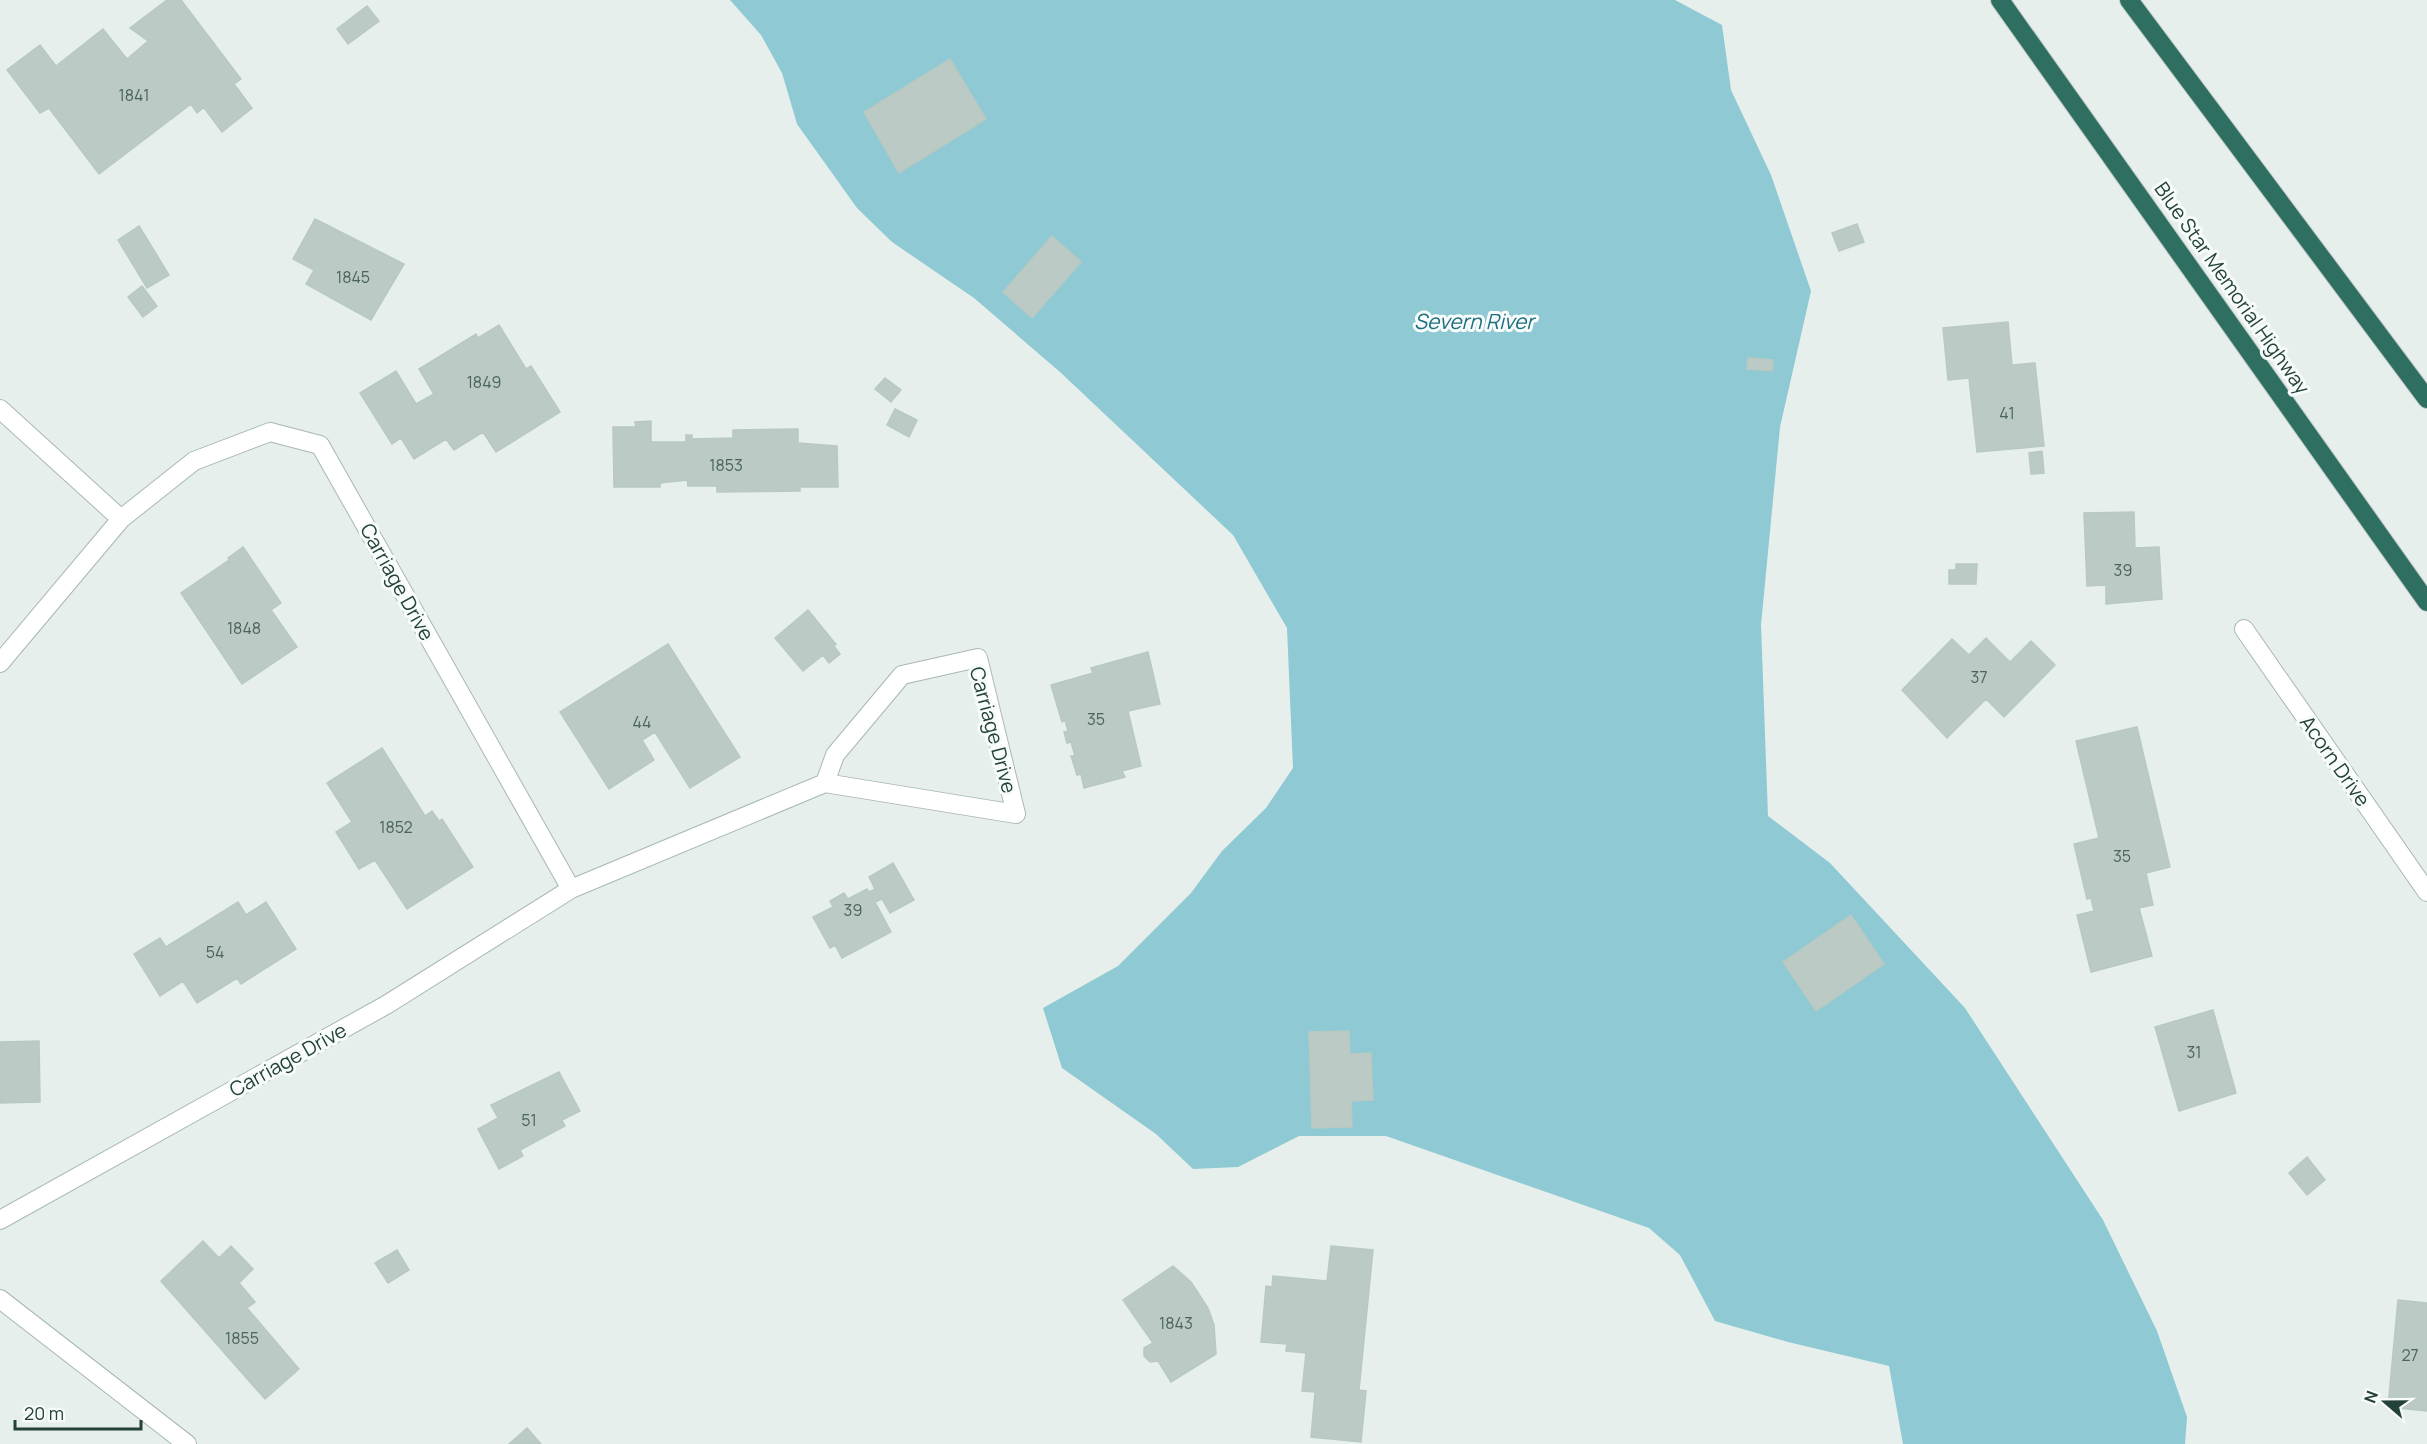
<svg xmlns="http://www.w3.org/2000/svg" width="2427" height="1444" viewBox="0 0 2427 1444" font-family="Manrope,sans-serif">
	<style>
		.water { fill: #8ec9d4 }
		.building { fill: #bbcac4; stroke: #b8c9c2; stroke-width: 1.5 }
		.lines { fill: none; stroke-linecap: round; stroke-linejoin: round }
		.minor-casing { stroke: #a8b8b2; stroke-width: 20 }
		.highway-casing { stroke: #c2cac8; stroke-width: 20 }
		.minor { stroke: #fff; stroke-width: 18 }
		.highway { stroke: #2f6f62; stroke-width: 18 }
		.labels { text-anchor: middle; stroke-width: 6; stroke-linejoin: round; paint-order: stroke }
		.number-label { font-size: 16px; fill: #4a645c }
		.street-label { font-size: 20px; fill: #24423a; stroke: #f7fbf9 }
		.water-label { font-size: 21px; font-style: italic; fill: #1c6f80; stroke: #f7fbf9 }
	</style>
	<rect width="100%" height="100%" fill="#e6efeb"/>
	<path class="water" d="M730 0H1675L1722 25 1731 90 1771 175 1811 291 1780 427 1761 625 1768 816 1830 863 1965 1008 2103 1220 2157 1331 2187 1417 2185 1444H1903L1889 1366 1788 1342 1715 1321 1680 1255 1649 1228 1386 1136H1299L1238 1167 1193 1169 1156 1134 1062 1068 1043 1008 1118 966 1191 893 1222 851 1266 808 1293 768 1287 628 1233 535 1060 372 974 298 892 242 857 208 797 124 782 73 761 35Z"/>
	<path class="building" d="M167 0H181L241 79 234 84 252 108 222 132 205 109 203 108 197 113 191 104 99 174 49 108 40 113 7 70 40 45 56 66 103 29 127 59 148 41 130 28Z
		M367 6 379 21 348 44 337 29Z
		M950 59 986 119 899 173 864 112Z
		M315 219 404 264 371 320 306 284 314 270 293 259Z
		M1857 224 1864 242 1839 251 1832 233Z
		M139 226 169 275 147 288 118 240Z
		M1052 236 1081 262 1032 318 1003 292Z
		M142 286 157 306 143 317 128 297Z
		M2008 322 2012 365 2035 363 2044 446 1977 452 1969 378 1948 380 1943 328Z
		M499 325 526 369 531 366 560 412 496 452 483 432 454 450 446 439 414 459 401 438 392 444 360 393 396 371 416 404 434 394 419 369 476 334 478 338Z
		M1748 358 1773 360 1772 371 1747 369Z
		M885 378 901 390 891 402 875 389Z
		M895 409 917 420 909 437 887 425Z
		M651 421V442H686V435H692V439L733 438V430L798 429V443L837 446 838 487H800V491L717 492V486H688L687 480 660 483V487H614L613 427H636L635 422Z
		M2042 451 2044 473 2031 474 2029 453Z
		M2134 512 2135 548 2159 547 2162 599 2106 604V585L2087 586 2084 513Z
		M243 547 281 603 271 610 297 647 242 684 181 593 229 560 228 558Z
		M1956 564H1977L1976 584H1949V570H1956Z
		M808 610 834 642 836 644 834 646 840 654 829 663 823 655 803 671 775 638Z
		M1986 638 2010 662 2031 641 2055 665 2004 717 1986 699 1947 738 1902 690 1952 639 1969 655Z
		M668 644 740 757 690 788 655 732 642 740 654 760 609 789 560 712Z
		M1148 652 1160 704 1128 711 1141 766 1122 771 1125 777 1084 788 1081 774 1077 775 1071 756H1075L1071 742 1067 743 1064 732 1068 731 1065 720 1062 722 1051 685 1093 673 1091 668Z
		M2137 727 2170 867 2146 873 2153 905 2139 908 2152 956 2091 972 2077 915 2094 911 2091 898 2087 899 2074 844 2099 838 2076 741Z
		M382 748 425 816 432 811 439 821 442 819 473 867 407 909 375 860 359 869 336 832 352 822 327 783Z
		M893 863 914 900 890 913 882 899 875 902 891 932 842 958 835 945 830 948 813 917 833 907 830 901 844 893 848 899 867 889 869 892 875 889 869 877Z
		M238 902 246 915 266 902 296 949 241 984 237 978 197 1003 183 981 160 996 134 954 160 938 166 947Z
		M1851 915 1884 964 1816 1011 1783 962Z
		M2213 1010 2236 1093 2179 1111 2155 1027Z
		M1349 1031 1350 1054 1371 1053 1373 1100 1351 1101 1352 1127 1312 1128 1309 1032Z
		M39 1041 40 1102 0 1103V1042Z
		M559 1072 580 1111 562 1120 565 1126 520 1150 523 1156 499 1169 478 1129 498 1118 491 1105Z
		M2307 1157 2325 1180 2307 1195 2289 1173Z
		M203 1241 219 1258 231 1246 253 1269 239 1283 255 1302 247 1308 299 1369 265 1399 161 1281Z
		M1331 1246 1373 1250 1359 1390 1366 1391 1361 1442 1311 1437 1315 1392 1302 1391 1306 1353 1286 1351 1287 1344 1261 1342 1266 1286 1272 1287 1273 1276 1327 1281Z
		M397 1250 409 1270 388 1283 375 1263Z
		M1173 1266 1191 1282 1208 1308 1214 1325 1216 1354 1171 1382 1158 1361 1150 1362 1144 1356V1348L1153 1343 1123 1300Z
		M2398 1300 2427 1303V1411L2388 1407Z
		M527 1428 541 1444H509Z"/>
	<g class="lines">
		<g class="minor-casing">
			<path id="minor" d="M0 409 121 519
				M2244 629 2427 892
				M0 663 121 519 194 461 270 432 320 445 571 889 825 783 1016 814 978 658 902 675 835 755 825 783
				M0 1220 386 1005 571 889
				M0 1299 187 1444"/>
		</g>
		<g class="highway-casing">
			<path id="highway" d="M2000 0 2427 602
				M2129 0 2427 399"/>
		</g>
		<use href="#minor" class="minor"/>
		<use href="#highway" class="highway"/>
	</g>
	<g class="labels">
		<g class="number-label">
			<text x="134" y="101">1841</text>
			<text x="353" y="283">1845</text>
			<text x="484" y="388">1849</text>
			<text x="2007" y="419">41</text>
			<text x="726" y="471">1853</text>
			<text x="2123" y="576">39</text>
			<text x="244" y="634">1848</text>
			<text x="1979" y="683">37</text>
			<text x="1096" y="725">35</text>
			<text x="642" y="728">44</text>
			<text x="396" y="833">1852</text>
			<text x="2122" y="862">35</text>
			<text x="853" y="916">39</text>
			<text x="215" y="958">54</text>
			<text x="2194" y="1058">31</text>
			<text x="529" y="1126">51</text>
			<text x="1176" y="1329">1843</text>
			<text x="242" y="1344">1855</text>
			<text x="2410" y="1361">27</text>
		</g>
		<g class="street-label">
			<text transform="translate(2232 288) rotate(55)" y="7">Blue Star Memorial Highway</text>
			<text transform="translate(397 582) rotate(61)" y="7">Carriage Drive</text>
			<text transform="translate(993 730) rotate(75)" y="7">Carriage Drive</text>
			<text transform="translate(2335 761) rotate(55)" y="7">Acorn Drive</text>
			<text transform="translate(288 1060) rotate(-29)" y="7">Carriage Drive</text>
		</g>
		<g class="water-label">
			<text x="1474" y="329">Severn River</text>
		</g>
	</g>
	<g transform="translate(2385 1402) rotate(290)" stroke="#f7fbf9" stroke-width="4.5" paint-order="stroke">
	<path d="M0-4.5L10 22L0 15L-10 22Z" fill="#24423a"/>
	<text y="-9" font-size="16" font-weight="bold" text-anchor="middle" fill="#24423a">N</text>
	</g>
	<path d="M15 1420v9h126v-9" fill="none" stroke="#24423a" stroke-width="3"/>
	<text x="24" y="1420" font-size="18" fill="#24423a" stroke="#f7fbf9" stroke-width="4.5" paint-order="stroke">20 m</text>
</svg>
